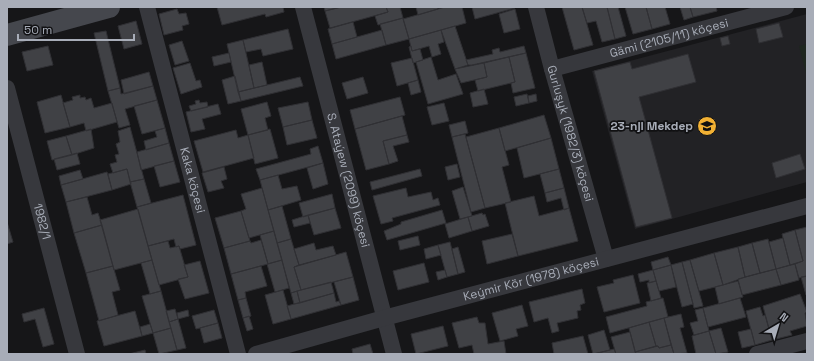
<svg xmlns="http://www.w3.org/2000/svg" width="814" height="361" viewBox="0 0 814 361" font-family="'Space Grotesk',sans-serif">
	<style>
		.built { fill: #222225 }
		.garden { fill: #1e261f }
		.building { fill: #404145; stroke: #303034 }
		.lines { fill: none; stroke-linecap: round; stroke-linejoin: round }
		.street { stroke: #37383d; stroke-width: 16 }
		.secondary { stroke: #45474d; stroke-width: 22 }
		.labels { text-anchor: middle; stroke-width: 3.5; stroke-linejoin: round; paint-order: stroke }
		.street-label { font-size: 12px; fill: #a8adb8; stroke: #111113 }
		.poi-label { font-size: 12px; font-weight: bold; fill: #a8adb8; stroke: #111113; text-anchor: end }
	</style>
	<rect width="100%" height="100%" fill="#161618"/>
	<path class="built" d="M807 14V182L635 229 592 71Z"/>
	<path class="garden" d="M807 44V77L799 46Z"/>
	<path class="building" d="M217 7H283L284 12 266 17 265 14 222 25Z
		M324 7H341L325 11Z
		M341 7H386L388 12 330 28 325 11Z
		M386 7H400L403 18 378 25 375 16 388 12Z
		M416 7H437L438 9 418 15Z
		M445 7H462L466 23 409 39 403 19Z
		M472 7H515V8L475 19Z
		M562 7H582L593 45 574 50Z
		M582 7H607L615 39 602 42 596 21 587 23Z
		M607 7H618L626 36 615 39Z
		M625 7H646L652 29 633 34Z
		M646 7H665L670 24 652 29Z
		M680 7H690L693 17 684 20Z
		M690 7H716L717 11 693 17Z
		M177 9 179 14 186 13 189 24 182 26 183 30 164 35 159 14Z
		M515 9 520 29 504 33 499 14Z
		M403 18 409 39 386 45 380 24Z
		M136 21 142 44 124 49 118 26Z
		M353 22 357 37 332 44 328 29Z
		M779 23 783 37 759 43 756 29Z
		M455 26 468 65 455 69 441 30Z
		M288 29 293 49 263 56 261 49 246 52 243 40Z
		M382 30 386 45 336 59 332 44Z
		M441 30 444 42 438 44 441 54 432 57 429 46 412 51 409 39Z
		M106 31 120 88 108 91 94 33Z
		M728 36 730 44 722 46 720 38Z
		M243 40 254 88 238 92 227 44Z
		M182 41 189 61 175 65 169 45Z
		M48 46 53 65 27 71 22 52Z
		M411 46 412 51 420 49 423 60 413 63 409 47Z
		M524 46 526 53 472 65H468L466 60 493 54 492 50 499 48 500 52Z
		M229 53 231 62 214 66 212 57Z
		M526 53 535 88 513 93 511 83 515 82 509 57Z
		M688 54 696 82 639 97 672 218 636 227 594 71 630 62 632 69Z
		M431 57 438 80 456 74 463 94 428 104 416 62Z
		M509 57 515 82 478 91 475 80 487 77 484 63Z
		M412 58 418 80 397 86 391 63Z
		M262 62 267 85 254 88 249 65Z
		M190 63 196 81 200 80 202 87 181 94 173 68Z
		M484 63 487 77 461 83 455 69Z
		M149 72 153 86 124 94 121 80Z
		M235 76 241 101 228 104 222 80Z
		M300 77 303 86 241 101 238 92Z
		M363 77 368 93 347 99 342 83Z
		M418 80 421 92 411 95 408 83Z
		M153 86 157 100 125 109 130 125 119 128 108 91 120 88 121 94Z
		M484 89 488 104 473 107 470 93Z
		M527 94 529 103 516 106 514 97Z
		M536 94 537 101 529 103 528 96Z
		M61 95 70 127 45 133 37 102Z
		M80 95V98L85 97 86 100 91 98 94 108 112 103 117 122 86 131 84 123 70 127 63 103 73 100 72 97Z
		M400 97 405 115 355 129 350 110Z
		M157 100 165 128 142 134 134 106Z
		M199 100 200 103 207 102 208 107 191 111 189 106 196 104 195 101Z
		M267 102 271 116 265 118 268 130 248 135 241 109Z
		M308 102 312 120 283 127 278 108Z
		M444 103 449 121 432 125 427 107Z
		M218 104 221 114 202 119 205 129 191 132 186 112Z
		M544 115 551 138 505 151 499 128Z
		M402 116 407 135 383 141 389 164 366 170 355 129Z
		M312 120 317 138 287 145 283 127Z
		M465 121 468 133 452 137 449 125Z
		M130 127 144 179 130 182 127 169 113 173 110 164 117 162 115 155 119 154 116 144 120 142 118 131Z
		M165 128 169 143 146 150 144 141 157 137 155 131Z
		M499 128 509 165 502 167 511 202 485 208 466 137Z
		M91 129 94 148 72 155 66 136Z
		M270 129 278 158 255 164 248 135Z
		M236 130 238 138 248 135 254 158 203 172 194 141Z
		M465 134 485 208 471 212 452 137Z
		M407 135 409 142 393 146 398 161 389 164 383 141Z
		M66 136 72 155 52 160 47 141Z
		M551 138 559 169 524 178 517 148Z
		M169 143 174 161 141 170 137 152Z
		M318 146 323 163 260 180 256 169 311 154 310 149Z
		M77 153 80 164 57 170 54 159Z
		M800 154 805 169 776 178 772 163Z
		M174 161 180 182 160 187 154 166Z
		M323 163 328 184 313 189 307 168Z
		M457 164 460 177 448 180 445 167Z
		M224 167 227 179 221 181 224 188 208 192 202 173Z
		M127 169 131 184 112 190 108 174Z
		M420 169 422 176 372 190 370 182Z
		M559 169 564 188 545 193 540 174Z
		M80 170 83 179 61 185 59 176Z
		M107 172 112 190 66 202 61 185Z
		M278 175 282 189 297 186 301 200 268 210 260 180Z
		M144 179 151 203 137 207 130 182Z
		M463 187 472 216 460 219 452 191Z
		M262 188 274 231 249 238 241 211 246 209 241 194Z
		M406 188 408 197 431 192 433 200 438 198 440 205 392 218 393 221 381 224 373 196Z
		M564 188 569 208 564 210 561 198 547 202 545 193Z
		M332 194 335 208 303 217 299 203Z
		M183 195 196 245 180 249 179 246 176 247 174 239 148 246 137 207Z
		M534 196 539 216 569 208 578 241 518 256 505 203Z
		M87 197 92 215 98 213 102 225 74 233 66 202Z
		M282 206 291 239 277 243 268 210Z
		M335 208 341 228 314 235 308 215Z
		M138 209 152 260 114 270 100 220Z
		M442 210 446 223 387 240 384 231 401 224V222Z
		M241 211 250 241 224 248 215 218Z
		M482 213 483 215 485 214 489 226 472 231 468 217Z
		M308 215 310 223 294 227 292 220Z
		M468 217 472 231 449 238 445 224Z
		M7 222 13 242 7 244Z
		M102 225 113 266 86 273 74 233Z
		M807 227V276L799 278 795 264 803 261 795 230Z
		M795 230 803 261 790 265 782 234Z
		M274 231 282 260 268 264 260 235Z
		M512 234 518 256 487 264 482 241Z
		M418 236 420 245 400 250 398 241Z
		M783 238 790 265 776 269 769 242Z
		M291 239 299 265 294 267 301 290 291 293 277 243Z
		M768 239 776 269 760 273 752 243Z
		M261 240 268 264 231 274 224 248 250 241 251 243Z
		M168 241 170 248 179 246 188 277 159 285 148 246Z
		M450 242 458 274 447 277 438 245Z
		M314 243 316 250 333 246 336 255 299 265 294 249Z
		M752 243 760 273 745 277 738 247Z
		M438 245 441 255 426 259 424 249Z
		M458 247 465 272 458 274 452 249Z
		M738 247 745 277 723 285 714 253Z
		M346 252 353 277 301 290 294 267Z
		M714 253 723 285 699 291 690 260Z
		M668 257 671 265 653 270 651 262Z
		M152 260 161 291 150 294 141 263Z
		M282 260 289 288 275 292 267 264Z
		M690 260 703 306 694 308 682 262Z
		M200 261 209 293 185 299 178 279 188 277 184 265Z
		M682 262 693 304 682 307 671 265Z
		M424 263 429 282 398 290 393 271Z
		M795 264 799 280 781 285 776 269Z
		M671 265 676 287 659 291 653 270Z
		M113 266 120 290 112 292 118 315 99 321 86 273Z
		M261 266 267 286 245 292 246 298 238 300 231 274Z
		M776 269 781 285 742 295 738 279Z
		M445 270 447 277 438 280 436 272Z
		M653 270 656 281 649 283V280L640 282 638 274Z
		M633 275 640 303 604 312 597 287 614 283 613 280Z
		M807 276V294L806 295 801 277Z
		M353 277 359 300 341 305 334 282Z
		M656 281 661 298 651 301 647 283Z
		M738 281 743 297 719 304 715 287Z
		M331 282 334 293 300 303 297 291Z
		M582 289 585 303 580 305 581 310 577 311 578 318 557 323 559 331 552 333 548 318 534 322 529 302Z
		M283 290 291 319 273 324 265 295Z
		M161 291 171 328 153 333 142 296Z
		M297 291 300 303 294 304 291 293Z
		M334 293 336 302 339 301 341 305 291 319 287 306Z
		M800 294 807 312 805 313 807 326 790 331 792 335 772 340 763 306Z
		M246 298 251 316 243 318 238 300Z
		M663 298 668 317 610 333 606 317 647 306 646 302Z
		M740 298 746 317 708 327 703 308Z
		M522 305 528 326 516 329 518 336 500 341 492 313Z
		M760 307 763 316 765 315 772 340 755 345 746 311Z
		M44 308 54 344 43 347 35 319 24 322 22 314Z
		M703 308 709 331 694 335 690 323 698 321 695 310Z
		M175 309 178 319 169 322 166 311Z
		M188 310 189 316 178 319 177 313Z
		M214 310 218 323 196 329 192 316Z
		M135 311 142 336 104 346 97 321Z
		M681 314 684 327 680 328 687 353 674 354 664 318Z
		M249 316 253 329 247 331 243 318Z
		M477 317 479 323H485L488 344 504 341 506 354H474L472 345 459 348 452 323Z
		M664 318 671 345 659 348 658 346H656L649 322Z
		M178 319 186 348 177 350 169 322Z
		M649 322 656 346 635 352 629 328Z
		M218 323 222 338 204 343 200 328Z
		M150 324 153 333 142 336 140 327Z
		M443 326 448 346 416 354 411 334Z
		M171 328 177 350 159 354 153 333Z
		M721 328 728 352 716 354 709 331Z
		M751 329 755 345 742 348 738 332Z
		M604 330 610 350 593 354 588 335Z
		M709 331 716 354H696L692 336Z
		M630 332 636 354H616L611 337Z
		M583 336 588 354H554L552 343Z
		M370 344 373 354H353L352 349Z
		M671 345 674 354H636L635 352 658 346 659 348Z
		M614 349 616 354H594Z
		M145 350 146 354H129Z"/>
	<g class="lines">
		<g class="street">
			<path id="s1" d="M147 7 238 354"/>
			<path id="s2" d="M303 7 394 354"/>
			<path id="s3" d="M536 7 552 69 606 259"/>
			<path id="s4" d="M552 69 786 7"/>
			<path id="s5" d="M7 88 77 354"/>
			<path id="s6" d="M256 354 384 318 807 206"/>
			<path d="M757 354 807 341"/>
		</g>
		<path class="secondary" d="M7 35 109 7"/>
	</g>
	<defs>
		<g id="school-disc" transform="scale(1)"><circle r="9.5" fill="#f2b134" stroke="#111113"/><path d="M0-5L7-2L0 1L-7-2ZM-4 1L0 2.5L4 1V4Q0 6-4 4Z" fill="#111"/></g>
	</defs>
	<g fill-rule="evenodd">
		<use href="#school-disc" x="707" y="126"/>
	</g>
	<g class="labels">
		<g class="street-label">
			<text dy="4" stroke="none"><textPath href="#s4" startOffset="121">Gämi (2105/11) köçesi</textPath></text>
			<text dy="4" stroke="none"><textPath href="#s3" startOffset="131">Gurluşyk (1982/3) köçesi</textPath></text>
			<text dy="4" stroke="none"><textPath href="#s1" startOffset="179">Kaka köçesi</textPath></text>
			<text dy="4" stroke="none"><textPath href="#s2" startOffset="179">S. Ataýew (2099) köçesi</textPath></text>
			<text dy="4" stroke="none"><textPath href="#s5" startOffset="138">1982/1</textPath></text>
			<text dy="4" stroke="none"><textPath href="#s6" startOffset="285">Keýmir Kör (1978) köçesi</textPath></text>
		</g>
		<g class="poi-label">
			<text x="693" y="130">23-nji Mekdep</text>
		</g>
	</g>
	<rect width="814" height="361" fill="none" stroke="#a8adb8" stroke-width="16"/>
	<g transform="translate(778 325) rotate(38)" stroke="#111113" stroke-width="3" paint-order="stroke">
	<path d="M0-3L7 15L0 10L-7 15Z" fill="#a8adb8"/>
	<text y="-6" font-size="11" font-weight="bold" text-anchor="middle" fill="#a8adb8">N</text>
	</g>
	<path d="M18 34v6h116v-6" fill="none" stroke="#a8adb8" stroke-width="2"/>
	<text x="24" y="34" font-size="12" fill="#a8adb8" stroke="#111113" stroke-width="3" paint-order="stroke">50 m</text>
</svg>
